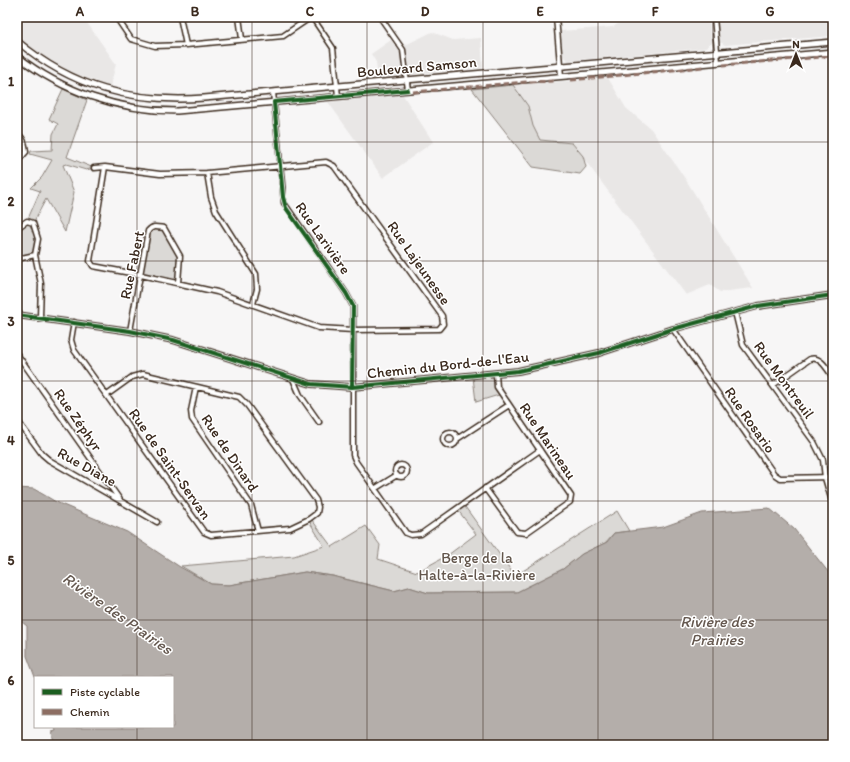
<svg xmlns="http://www.w3.org/2000/svg" width="850" height="762" viewBox="0 0 850 762" font-family="Itim,sans-serif">
	<style>
		.built { fill: #e9e7e6 }
		.green { fill: #dbd9d6; stroke: #8b827a }
		.water { fill: #b4aeaa; stroke: #847972 }
		.lines { fill: none; stroke-linecap: round; stroke-linejoin: round }
		.minor-casing { stroke: #3b2a1e; stroke-width: 7 }
		.tertiary-casing { stroke: #3b2a1e; stroke-width: 8 }
		.minor { stroke: #fff; stroke-width: 4 }
		.tertiary { stroke: #fff; stroke-width: 5 }
		.quiet { stroke: #8d6e63; stroke-width: 3; stroke-dasharray: 6 3; stroke-linecap: butt }
		.cycleway-casing { stroke: #fff; stroke-width: 6 }
		.cycleway { stroke: #1b5e20; stroke-width: 4 }
		.grid { fill: none; stroke: #3b2a1e; stroke-width: 1; stroke-opacity: 0.55 }
		.labels { text-anchor: middle; stroke-width: 3; stroke-linejoin: round; paint-order: stroke }
		.street-label { font-size: 15px; fill: #3b2a1e; stroke: #fff }
		.park-label { font-size: 15px; fill: #63564c; stroke: #fff }
		.water-label { font-size: 16px; font-style: italic; fill: #65584f; stroke: #fff }
		.neatline { fill: none; stroke: #3b2a1e; stroke-width: 1.5 }
		.grid-label { font-size: 13px; text-anchor: middle; font-weight: bold; fill: #3b2a1e }
	</style>
	<rect width="100%" height="100%" fill="#f7f6f6"/>
	<filter id="ink" filterUnits="userSpaceOnUse"><feTurbulence type="fractalNoise" baseFrequency=".025" numOctaves="2"/><feDisplacementMap in="SourceGraphic" scale="8" xChannelSelector="R" yChannelSelector="G"/><feConvolveMatrix kernelMatrix="1 2 1 2 8 2 1 2 1" color-interpolation-filters="sRGB"/></filter>
	<g filter="url(#ink)">
		<path class="built" d="M17 17H83L116 64 110 87 71 72 30 48 17 36Z
			M628 17H708L709 20 740 17H833V36L725 45 722 43H710L706 48 569 61 562 56 561 31 613 27Z
			M432 32 453 40 481 38 483 68 378 78 376 62 371 54 391 40 397 49Z
			M608 78 626 108 651 129 686 180 753 288 720 292 710 285 686 295 572 143 540 141 533 126 528 106 513 85Z
			M403 95 433 142 383 178 328 102Z"/>
		<path class="green" d="M513 85 528 106 533 126 540 140 572 143 583 156 586 167 580 174 533 167 472 89Z
			M63 89 87 100 67 157 94 168 86 170 66 164 63 165 74 192 65 232 46 199 33 223 38 239 35 255 17 259V228L27 221 40 191 31 188 42 177 52 160 30 154 31 151 52 150 53 134 58 124 49 119Z
			M151 228H164L180 256 178 283 141 275Z
			M496 374 497 387 502 394 476 402 473 377Z
			M463 504 515 576 617 511 629 531 614 533 605 543 582 554 563 569 517 592 428 593 409 587 394 591 333 576 305 572 229 585 211 584 181 566 294 556 324 546 309 521 312 520 332 547 366 526 380 545 378 559 417 572 448 555 476 534 457 509Z"/>
		<path class="water" d="M17 488 34 489 56 502 127 532 180 567 211 584 229 585 305 572 332 576 394 591 409 587 428 593 517 592 563 569 582 554 607 542 614 533 663 527 702 513 769 508 794 529 833 578V745H54L52 732 56 731 55 727H173V677H35L27 656V626L17 618Z"/>
		<g class="lines">
			<g class="minor-casing">
				<path id="minor" d="M116 17 131 39 155 46 186 45 283 36 311 17
					M180 17 186 45
					M239 17 242 39
					M312 17 333 48 338 96
					M380 17 403 50 408 90
					M556 17 561 76
					M714 17 718 62
					M273 92 284 203 346 293 353 306V455L356 462 406 533 411 535 421 534 540 450
					M17 133C24 138 25 144 26 152L17 162
					M326 162 334 166 442 316 443 324 439 329 353 330 319 328 217 292 141 275 93 266 90 261 105 167 160 174 207 173Z
					M94 168 105 167
					M207 173 211 197 216 211 256 274 257 289 253 304
					M17 228 27 221 33 223 38 239 35 255 41 284 40 317
					M17 259 35 255
					M735 312 743 345 814 442 823 460 825 478 833 505
					M74 322 71 340 74 350 204 532 211 535 290 528 309 519 317 513 318 507 316 500 247 405 239 397 143 374 132 377 107 395
					M673 329 774 474 780 478 833 477
					M130 331 148 231C153 225 157 227 164 228L180 256 178 283
					M17 354 120 500
					M293 379 300 395 319 422
					M773 385 810 359C821 356 827 369 833 377
					M196 387 191 411 192 419 251 505 258 531
					M17 420 42 454 49 460 157 522
					M443 439a7 7 0 1 1 14 0a7 7 0 1 1-14 0Z
					M457 439 509 405
					M395 471a6 6 0 1 1 12 0a6 6 0 1 1-12 0Z
					M376 488 397 475
					M485 488 517 532 526 533 570 502 571 496 497 387 496 374"/>
			</g>
			<g class="tertiary-casing">
				<path id="tertiary" d="M17 41C73 88 132 103 204 98L833 42
					M17 56C63 92 119 111 177 111L833 52
					M17 315 130 331 173 340 311 384 352 387 518 371 599 353 673 329 758 306 833 295"/>
			</g>
			<use href="#minor" class="minor"/>
			<use href="#tertiary" class="tertiary"/>
			<path class="quiet" d="M723 65 833 56
				M571 80 703 67
				M413 92 526 82 556 81"/>
			<g class="cycleway-casing">
				<path id="cycleway" d="M17 315 130 331 173 340 311 384 352 387 518 371 599 353 673 329 758 306 833 295
					M352 387 353 306 346 293 286 208 283 197 274 102 408 90"/>
			</g>
			<use href="#cycleway" class="cycleway"/>
		</g>
	</g>
	<path class="grid" d="M137 17V677M252 17V745M367 17V745M483 17V745M598 17V745M713 17V745M17 142H833M17 261H833M17 381H833M17 501H833M17 620H833M137 727V745"/>
	<g class="labels">
		<g class="street-label">
			<text transform="translate(417 67) rotate(-5)" y="5">Boulevard Samson</text>
			<text transform="translate(323 238) rotate(55)" y="5">Rue Larivière</text>
			<text transform="translate(419 263) rotate(55)" y="5">Rue Lajeunesse</text>
			<text transform="translate(132 265) rotate(-78)" y="5">Rue Fabert</text>
			<text transform="translate(448 365) rotate(-6)" y="5">Chemin du Bord-de-l'Eau</text>
			<text transform="translate(784 380) rotate(54)" y="5">Rue Montreuil</text>
			<text transform="translate(78 420) rotate(55)" y="5">Rue Zéphyr</text>
			<text transform="translate(750 420) rotate(55)" y="5">Rue Rosario</text>
			<text transform="translate(548 441) rotate(56)" y="5">Rue Marineau</text>
			<text transform="translate(230 453) rotate(56)" y="5">Rue de Dinard</text>
			<text transform="translate(170 464) rotate(55)" y="5">Rue de Saint-Servan</text>
			<text transform="translate(87 467) rotate(29)" y="5">Rue Diane</text>
		</g>
		<g class="park-label">
			<text x="477" y="563">Berge de la<tspan x="477" dy="17">Halte-à-la-Rivière</tspan></text>
		</g>
		<g class="water-label">
			<text transform="translate(118 613) rotate(35)" y="6">Rivière des Prairies</text>
			<text x="717" y="627">Rivière des<tspan x="717" dy="18">Prairies</tspan></text>
		</g>
	</g>
	<rect width="850" height="762" fill="none" stroke="#fff" stroke-width="44"/>
	<rect x="34" y="676" width="140" height="52" fill="#ffffff" stroke="#b1aaa5"/>
	<rect x="42" y="689" width="20" height="6" fill="#1b5e20" stroke="#b1aaa5"/>
	<text x="70" y="696" font-size="12" fill="#3b2a1e">Piste cyclable</text>
	<rect x="42" y="709" width="20" height="6" fill="#8d6e63" stroke="#b1aaa5"/>
	<text x="70" y="716" font-size="12" fill="#3b2a1e">Chemin</text>
	<g transform="translate(796 54)" stroke="#ffffff" stroke-width="3" paint-order="stroke">
	<path d="M0-3L7 15L0 10L-7 15Z" fill="#3b2a1e"/>
	<text y="-6" font-size="11" font-weight="bold" text-anchor="middle" fill="#3b2a1e">N</text>
	</g>
	<rect x="22" y="22" width="806" height="718" class="neatline"/>
	<g class="grid-label">
		<text x="80" y="16">A</text>
		<text x="195" y="16">B</text>
		<text x="310" y="16">C</text>
		<text x="425" y="16">D</text>
		<text x="540" y="16">E</text>
		<text x="655" y="16">F</text>
		<text x="770" y="16">G</text>
		<text x="11" y="86">1</text>
		<text x="11" y="206">2</text>
		<text x="11" y="326">3</text>
		<text x="11" y="445">4</text>
		<text x="11" y="565">5</text>
		<text x="11" y="685">6</text>
	</g>
</svg>
